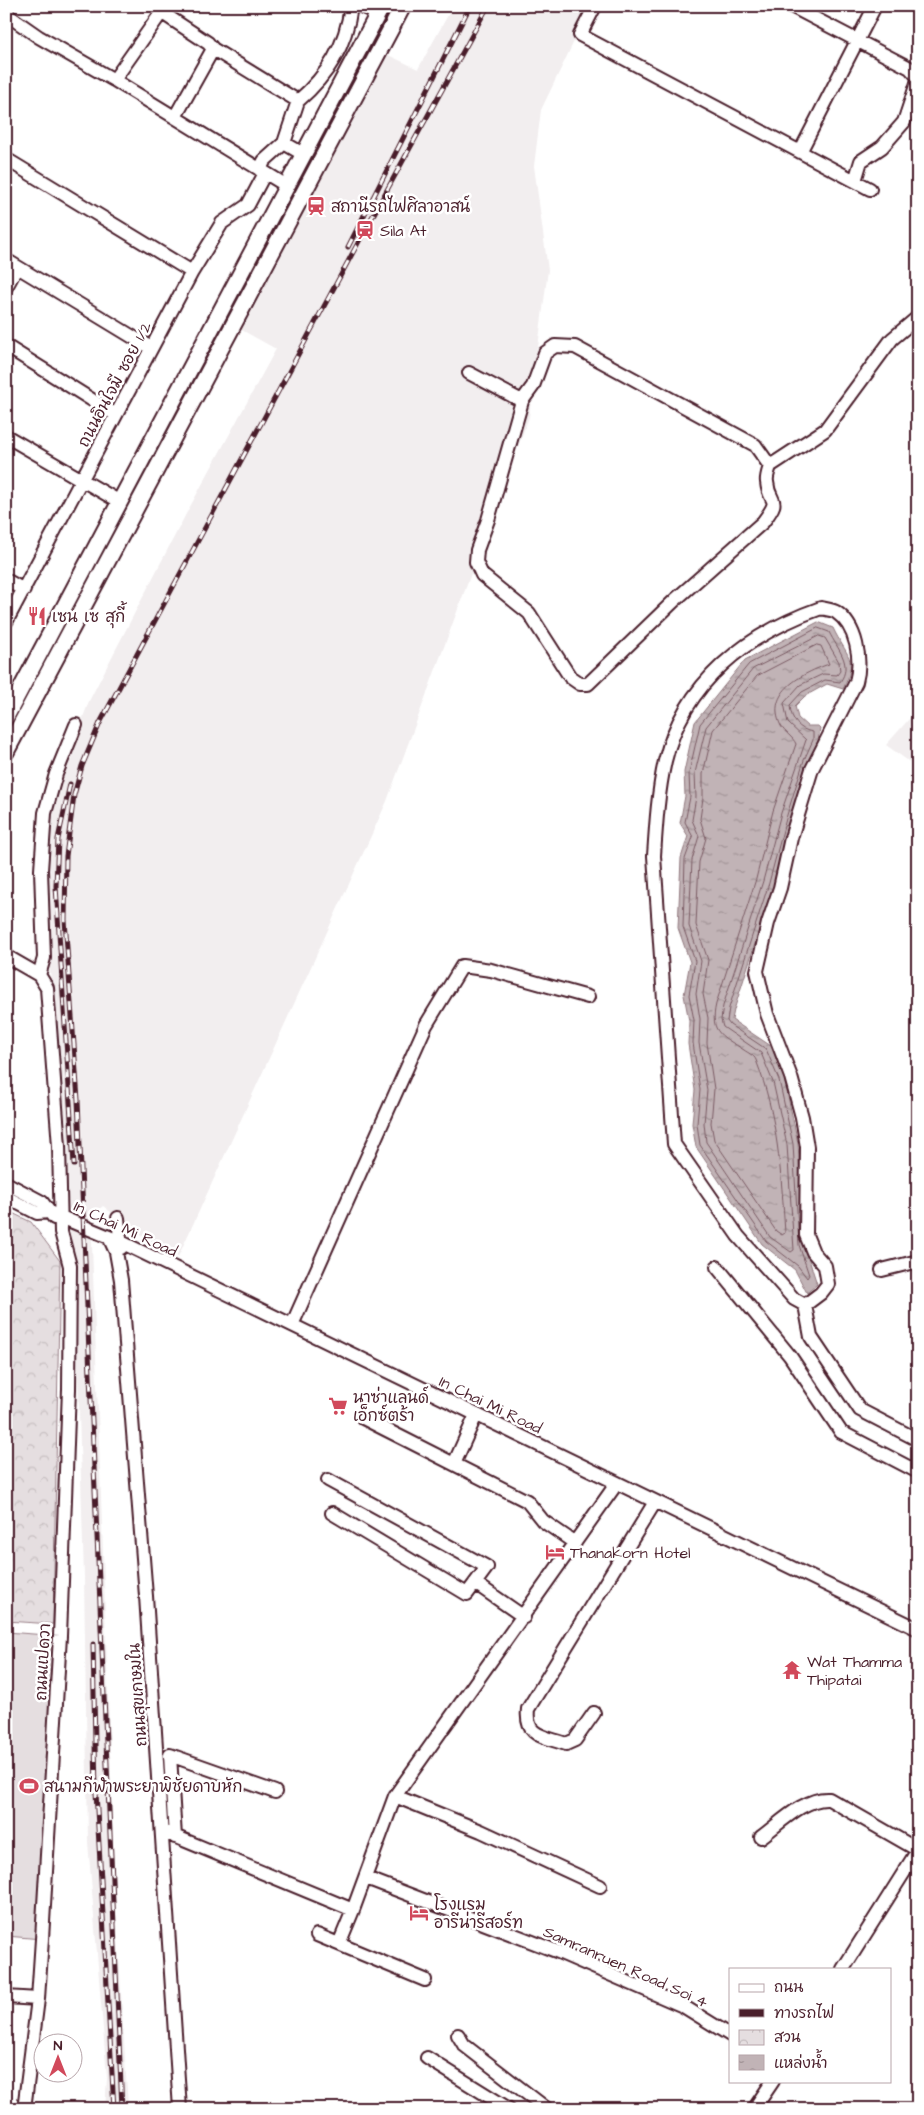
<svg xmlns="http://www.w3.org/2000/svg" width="924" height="2115" viewBox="0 0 924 2115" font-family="'Architects Daughter','Playpen Sans Thai',sans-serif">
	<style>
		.built { fill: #f2eeef }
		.grass { fill: #e5dee0; stroke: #987e86 }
		.park { fill: url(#park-crowns); stroke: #987e86 }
		.water { fill: url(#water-ripples); stroke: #91787e }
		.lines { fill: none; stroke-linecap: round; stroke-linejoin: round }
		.shore { stroke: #7a5a63; stroke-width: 1 }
		.minor-casing { stroke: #4a1f2b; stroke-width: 16 }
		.major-casing { stroke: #4a1f2b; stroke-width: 19 }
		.minor { stroke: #fff; stroke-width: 12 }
		.major { stroke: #fff; stroke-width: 15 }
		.rail-casing { stroke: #4a1f2b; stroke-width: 5 }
		.rail { stroke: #fff; stroke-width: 3; stroke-dasharray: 9; stroke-linecap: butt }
		.labels { text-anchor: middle; stroke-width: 5; stroke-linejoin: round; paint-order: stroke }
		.poi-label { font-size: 16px; fill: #4a1f2b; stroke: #fff; text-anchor: start }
		.street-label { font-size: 16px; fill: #4a1f2b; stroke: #fff }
	</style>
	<defs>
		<pattern id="park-crowns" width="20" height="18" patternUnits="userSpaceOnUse" patternTransform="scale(1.25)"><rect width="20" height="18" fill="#e5dee0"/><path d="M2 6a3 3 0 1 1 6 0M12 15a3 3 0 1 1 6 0" fill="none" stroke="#c6bec0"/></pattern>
		<pattern id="water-ripples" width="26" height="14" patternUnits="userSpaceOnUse" patternTransform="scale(1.25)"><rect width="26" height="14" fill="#c1b3b6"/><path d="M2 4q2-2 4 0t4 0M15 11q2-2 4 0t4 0" fill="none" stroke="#9f9194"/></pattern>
	</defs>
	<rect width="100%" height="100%" fill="#fff"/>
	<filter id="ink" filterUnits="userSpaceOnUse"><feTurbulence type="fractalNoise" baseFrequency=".02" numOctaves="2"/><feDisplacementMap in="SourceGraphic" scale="10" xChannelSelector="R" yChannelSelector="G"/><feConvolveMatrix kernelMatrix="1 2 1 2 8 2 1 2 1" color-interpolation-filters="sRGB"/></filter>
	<g filter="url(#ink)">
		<path class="built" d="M453 6H591L541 110 534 166 548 270 529 417 387 801 178 1257 144 1238 103 1206 91 1217 115 1889 128 2109H105L107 2078 88 1842 84 1577 76 1313 47 932 45 863 50 809 89 701 186 514 276 349 240 329 384 53 418 69Z
			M918 709V768L886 745Z"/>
		<path class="grass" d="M6 1632 60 1636 42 1939 6 1936Z"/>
		<path class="park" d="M6 1210 31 1222 60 1261 53 1624 6 1621Z"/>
		<path class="water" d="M818 622 833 628C846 656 859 658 843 689L827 684 805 696 795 706 798 718 807 726H818L820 728 818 741 809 762 791 816 774 884 734 1010 732 1020 771 1046 784 1078 798 1143 804 1244 817 1284 807 1293 795 1270 762 1244 696 1147 692 1124 695 1090 688 1044 689 1021 684 995 690 962 678 928 681 858 688 836 680 823 685 796 684 772 695 722 745 660Z"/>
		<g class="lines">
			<path class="shore" d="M818 628 829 632C838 650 853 664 840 682L825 680 802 692 790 705C791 720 799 730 813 732V740L804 760 787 815 769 883 729 1008 727 1021 730 1025 766 1049 779 1080 793 1144 799 1245 809 1275 807 1278 798 1266 766 1241 700 1145 697 1124 700 1090 693 1043 694 1020 689 995 695 961 683 927 685 859 693 837 685 822 690 797 689 773 700 724 749 664Z
				M819 636 825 638 839 662 840 671 837 675 823 674 800 685 784 703 788 723 806 740 781 813 763 881 723 1006 721 1020 723 1027 761 1053 773 1082 787 1145 794 1250 791 1252 770 1237 706 1142 704 1123 707 1090 699 1043 700 1019 696 994 701 961 689 926 692 860 699 836 692 820 696 797 695 773 706 727 753 669Z
				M817 645 821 646 829 664C803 673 764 692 781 726 785 733 793 737 796 744L773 811 756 879 716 1004C709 1034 723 1036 744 1050 748 1053 754 1055 756 1060 778 1117 781 1172 785 1233L782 1235 776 1231 714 1140 711 1123 714 1089 707 1043 708 1018 703 994 708 960 696 925 699 862 706 838 700 819 703 798V774L713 730 757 676Z"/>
			<g class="minor-casing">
				<path id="minor" d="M361 6 378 14
					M595 6 580 35 870 189
					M791 6 910 68 918 77
					M161 12 208 43 213 49 298 101C328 75 346 46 351 6
					M6 14 39 37 114 80 287 186
					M114 80 166 6
					M175 117 213 49
					M284 143 303 154
					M800 152 875 6
					M6 159 192 272
					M260 170 264 161 284 143 298 101
					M855 181 861 161 882 147 904 122 918 80
					M6 260 151 348
					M6 287 17 267
					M6 346 116 415
					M469 373 522 401 533 386 545 353 555 346 575 347 755 445 770 466 825 430 892 339 918 317
					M522 401 488 520 477 550 476 562 482 575 529 613 570 677 580 684H588L675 600 763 522C783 495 769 506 767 482 766 477 769 470 770 466
					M6 436 120 502
					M6 580 24 590
					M821 608C825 609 833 610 836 612 857 626 862 660 856 682L812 769 791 838 780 888 768 923 757 971 767 1014 791 1077 802 1117 807 1147 806 1235 813 1252 825 1266 828 1284 821 1293 805 1305 794 1299 738 1236 674 1144 654 856C656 825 658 792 665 761 684 682 747 634 821 608Z
					M6 622 192 272 222 223 248 205 265 173
					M6 956 39 975 47 988 59 1146 61 1232 70 1266 69 1389 60 1636 42 1939 38 1999 24 2109
					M39 975 44 958 41 870 45 813 56 774 76 725
					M6 1183 42 1202 54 1218
					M6 1197 37 1213 49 1212 121 1242 918 1629
					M118 1218 121 1248
					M109 1237 116 1252 121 1280 146 1596 180 2109
					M717 1267 790 1356 841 1432 918 1472
					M882 1270 918 1261
					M805 1305 811 1337 860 1410 918 1440
					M292 1325 426 1025 462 966 491 970 588 997
					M363 1418 527 1501 543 1521 575 1543
					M454 1464 476 1415
					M328 1480 487 1567 467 1594 332 1513
					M475 1583 524 1617
					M594 1713 575 1740 566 1744C543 1736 525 1737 528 1709L655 1502
					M395 1796 481 1831 600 1886
					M162 1831 353 1910 395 1796 617 1483
					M175 1837 170 1755 275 1792
					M761 1837C779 1824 805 1797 829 1799L918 1850 843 1969
					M366 1878 556 1951 683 2006 730 2035
					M317 1935 425 1980
					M339 1944 353 1910
					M6 1997 38 1999
					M458 2035 464 2045 547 2109
					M427 2058 509 2109
					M754 2109 773 2081"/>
			</g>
			<g class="major-casing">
				<path id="major" d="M6 717 382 6
					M6 752 403 6"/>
			</g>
			<use href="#minor" class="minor"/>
			<use href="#major" class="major"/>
			<g class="rail-casing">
				<path id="rail" d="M348 247 470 6
					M70 784 58 839 56 886 74 1165
					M93 1644 96 1792 114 2109
					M122 2109 78 1100 65 920 66 856 74 795 82 766 100 723 365 230 488 6"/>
			</g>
			<use href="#rail" class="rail"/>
		</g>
	</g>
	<defs>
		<g id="station-bare" transform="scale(1.5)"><path d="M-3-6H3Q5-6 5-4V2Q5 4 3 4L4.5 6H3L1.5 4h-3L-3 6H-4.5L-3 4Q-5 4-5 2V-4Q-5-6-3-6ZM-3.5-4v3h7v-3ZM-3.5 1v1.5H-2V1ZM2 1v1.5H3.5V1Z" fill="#d1495b" stroke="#fff" stroke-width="2.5" paint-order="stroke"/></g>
		<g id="restaurant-bare" transform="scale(1.5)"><path d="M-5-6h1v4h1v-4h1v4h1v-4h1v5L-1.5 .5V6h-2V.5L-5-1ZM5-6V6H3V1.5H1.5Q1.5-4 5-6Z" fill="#d1495b" stroke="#fff" stroke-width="2.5" paint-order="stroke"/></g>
		<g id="supermarket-bare" transform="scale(1.5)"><path d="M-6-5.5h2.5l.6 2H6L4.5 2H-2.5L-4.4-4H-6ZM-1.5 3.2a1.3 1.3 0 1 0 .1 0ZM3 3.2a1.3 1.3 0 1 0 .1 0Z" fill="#d1495b" stroke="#fff" stroke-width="2.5" paint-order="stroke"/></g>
		<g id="hotel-bare" transform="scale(1.5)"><path d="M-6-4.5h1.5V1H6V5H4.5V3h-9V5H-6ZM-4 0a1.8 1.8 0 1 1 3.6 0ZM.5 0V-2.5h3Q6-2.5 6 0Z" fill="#d1495b" stroke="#fff" stroke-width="2.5" paint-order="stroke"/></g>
		<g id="temple-bare" transform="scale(1.5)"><path d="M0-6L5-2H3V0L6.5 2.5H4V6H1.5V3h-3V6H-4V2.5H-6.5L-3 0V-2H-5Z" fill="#d1495b" stroke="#fff" stroke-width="2.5" paint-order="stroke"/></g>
		<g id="stadium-bare" transform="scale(1.5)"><path d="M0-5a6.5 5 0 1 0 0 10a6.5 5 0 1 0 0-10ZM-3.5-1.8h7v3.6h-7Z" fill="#d1495b" stroke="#fff" stroke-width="2.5" paint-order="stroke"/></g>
	</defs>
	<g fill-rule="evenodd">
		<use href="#station-bare" x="316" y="206"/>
		<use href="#station-bare" x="365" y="230"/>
		<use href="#restaurant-bare" x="37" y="616"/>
		<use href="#supermarket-bare" x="338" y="1406"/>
		<use href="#hotel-bare" x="555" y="1552"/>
		<use href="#temple-bare" x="792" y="1670"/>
		<use href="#stadium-bare" x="29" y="1786"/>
		<use href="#hotel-bare" x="419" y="1913"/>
	</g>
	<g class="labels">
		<g class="poi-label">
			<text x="331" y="212">สถานีรถไฟศิลาอาสน์</text>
			<text x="380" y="236">Sila At</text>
			<text x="52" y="622">เซน เซ สุกี้</text>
			<text x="353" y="1403">นาซ่าแลนด์<tspan x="353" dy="18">เอ็กซ์ตร้า</tspan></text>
			<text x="570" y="1558">Thanakorn Hotel</text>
			<text x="807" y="1667">Wat Thamma<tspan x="807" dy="18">Thipatai</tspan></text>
			<text x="44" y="1792">สนามกีฬาพระยาพิชัยดาบหัก</text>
			<text x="434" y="1910">โรงแรม<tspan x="434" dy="18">อารีน่ารีสอร์ท</tspan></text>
		</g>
		<g class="street-label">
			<text transform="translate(114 384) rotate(-62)" y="6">ถนนอินใจมี ซอย 1/2</text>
			<text transform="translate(126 1228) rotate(25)" y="6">In Chai Mi Road</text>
			<text transform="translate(491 1404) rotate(26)" y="6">In Chai Mi Road</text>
			<text transform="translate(42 1662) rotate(-87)" y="6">ถนนแปดวา</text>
			<text transform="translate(137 1695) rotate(-94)" y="6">ถนนสุขเกษมใน</text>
			<text transform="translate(626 1966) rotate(24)" y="6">Samranruen Road Soi 4</text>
		</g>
	</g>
	<rect width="924" height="2115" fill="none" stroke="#fff" stroke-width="25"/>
	<rect x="12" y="12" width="899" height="2090" fill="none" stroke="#4a1f2b" stroke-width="2" filter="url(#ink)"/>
	<rect x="729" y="1968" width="162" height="115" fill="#ffffff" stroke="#b7a5aa"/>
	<rect x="739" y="1984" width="25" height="8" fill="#ffffff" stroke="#b7a5aa"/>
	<text x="774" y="1992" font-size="15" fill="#4a1f2b">ถนน</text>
	<rect x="739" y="2009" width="25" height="8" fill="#4a1f2b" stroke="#b7a5aa"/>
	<text x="774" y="2018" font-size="15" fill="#4a1f2b">ทางรถไฟ</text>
	<rect x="739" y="2030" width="25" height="15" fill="url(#park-crowns)" stroke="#b7a5aa"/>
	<text x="774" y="2042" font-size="15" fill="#4a1f2b">สวน</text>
	<rect x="739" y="2055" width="25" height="15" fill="url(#water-ripples)" stroke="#b7a5aa"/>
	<text x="774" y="2068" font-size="15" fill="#4a1f2b">แหล่งน้ำ</text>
	<g transform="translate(58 2058)"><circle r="24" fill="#ffffff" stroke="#b7a5aa"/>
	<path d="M0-4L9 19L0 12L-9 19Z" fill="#d1495b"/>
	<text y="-8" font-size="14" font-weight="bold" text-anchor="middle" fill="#4a1f2b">N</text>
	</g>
</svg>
